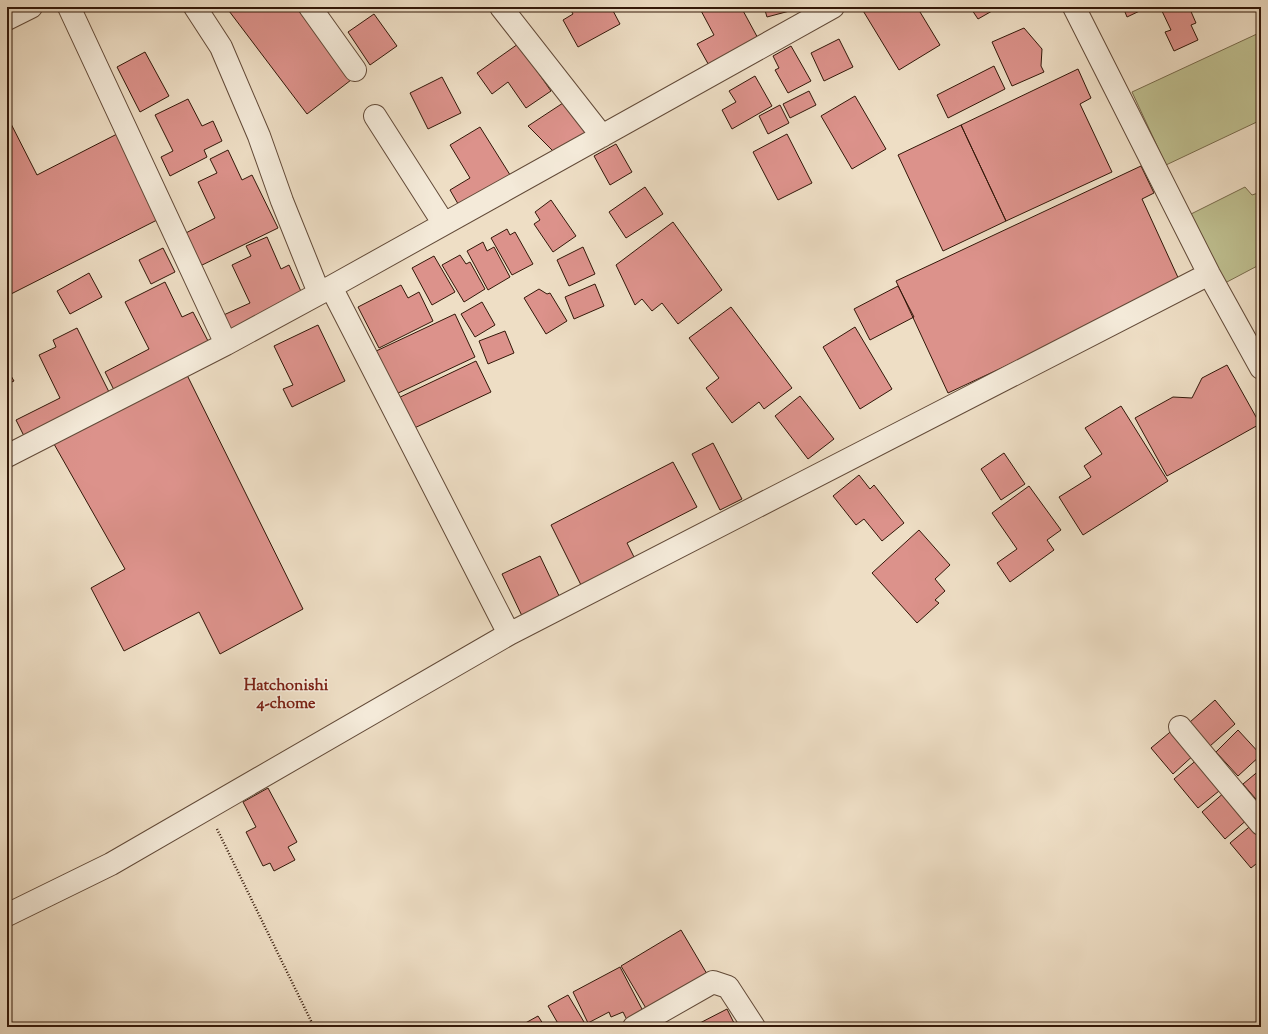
<svg xmlns="http://www.w3.org/2000/svg" width="1268" height="1034" viewBox="0 0 1268 1034" font-family="'Sorts Mill Goudy',serif">
	<style>
		.green { fill: #bfc091; stroke: #796c4d }
		.building { fill: #dc928b; stroke: #331809 }
		.lines { fill: none; stroke-linecap: round; stroke-linejoin: round }
		.minor-casing { stroke: #624a38; stroke-width: 24 }
		.path { stroke: #331809; stroke-width: 2.5; stroke-dasharray: 1 2; stroke-linecap: butt }
		.minor { stroke: #f4ead9; stroke-width: 22 }
		.labels { text-anchor: middle; stroke-width: 3; stroke-linejoin: round; paint-order: stroke }
		.neighbourhood-label { font-size: 16px; font-weight: bold; fill: #7a1f14; stroke: #f4ead9 }
	</style>
	<rect width="100%" height="100%" fill="#eedec5"/>
	<filter id="stains"><feTurbulence type="fractalNoise" baseFrequency=".005" numOctaves="4"/><feColorMatrix values="0 0 0 0 .2 0 0 0 0 .09 0 0 0 0 .02 0 0 0 .5 -.17"/></filter>
	<radialGradient id="worn" r=".72"><stop offset=".6" stop-color="#630" stop-opacity="0"/><stop offset="1" stop-color="#630" stop-opacity=".3"/></radialGradient>
	<path class="green" d="M1259 33 1261 38V120L1166 165 1132 92Z
		M1245 187 1252 195 1261 192V264L1225 283 1189 215Z"/>
	<path class="building" d="M226 7H296L351 80 307 114Z
		M569 7H611L620 24 578 47 563 20 573 14Z
		M699 7H741L760 42 711 69 697 44 714 35Z
		M764 7H796L797 9 767 17Z
		M866 7H917L940 45 899 70 862 9Z
		M970 7H999L978 19Z
		M1123 7H1148L1127 17Z
		M1166 7H1189L1196 23 1191 25 1198 40 1174 51 1165 32 1171 30 1161 9Z
		M374 14 397 46 370 65 348 32Z
		M1024 28 1042 49 1041 66 1044 72 1012 86 992 42Z
		M839 39 853 67 824 81 811 53Z
		M518 44 551 91 526 108 508 82 492 94 477 73Z
		M791 46 811 81 788 93 775 70 779 68 773 56Z
		M145 52 169 96 140 112 117 67Z
		M994 66 1005 89 948 118 937 95Z
		M1078 69 1091 98 1080 104 1112 172 1006 221 961 125Z
		M755 76 772 106 732 129 722 110 736 102 729 91Z
		M442 77 461 113 428 129 410 93Z
		M809 91 816 105 790 118 783 104Z
		M855 96 886 149 852 169 821 116Z
		M188 99 202 126 213 121 222 141 204 150 207 157 170 176 161 157 173 151 155 115Z
		M563 103 592 133 557 155 528 126Z
		M780 105 789 123 768 134 759 116Z
		M7 116 37 175 117 134 159 219 11 294 7 286Z
		M961 125 1006 221 943 251 898 155Z
		M480 127 512 178 461 209 450 190 470 178 450 145Z
		M787 134 812 183 778 200 753 152Z
		M616 144 632 172 610 185 594 156Z
		M228 150 242 180 252 175 278 228 196 268 180 236 215 218 198 182 217 173 210 159Z
		M1141 166 1154 193 1142 199 1181 284 948 393 896 281Z
		M645 187 663 214 626 238 609 212Z
		M551 200 576 236 553 252 534 224 540 220 535 212Z
		M673 222 722 290 678 324 662 303 652 311 642 299 635 305 616 265Z
		M507 229 510 235 515 232 533 264 512 275 491 238Z
		M267 237 281 269 289 265 304 298 225 335 217 318 250 303 232 265 251 256 246 246Z
		M483 242 487 251 494 247 510 277 488 290 467 251Z
		M583 247 595 274 569 286 557 260Z
		M163 248 175 272 151 284 139 260Z
		M460 255 466 264 470 262 485 289 464 302 442 265Z
		M434 256 455 292 432 305 412 268Z
		M89 273 102 297 70 314 57 291Z
		M165 282 182 317 193 312 208 341 117 396 105 372 149 349 125 302Z
		M595 284 604 306 574 319 565 297Z
		M401 285 408 298 419 292 433 321 379 348 358 307Z
		M898 286 914 317 870 340 854 309Z
		M539 289 547 294 550 293 567 321 546 334 524 298Z
		M482 302 495 325 475 337 461 314Z
		M731 307 792 388 764 409 759 402 732 423 706 388 719 378 689 338Z
		M455 314 475 357 394 395 374 352Z
		M318 325 345 381 292 407 283 389 293 385 274 346Z
		M855 327 892 389 860 409 823 347Z
		M77 328 111 396 25 438 16 420 60 398 39 355 56 347 53 340Z
		M505 331 514 353 488 364 479 341Z
		M476 361 491 392 408 431 394 400Z
		M1227 365 1260 424 1167 476 1135 418 1173 397 1192 398 1202 378Z
		M7 369 14 381 7 384Z
		M186 373 303 609 220 654 199 612 124 651 91 588 125 569 50 437Z
		M800 396 834 439 808 459 775 416Z
		M1121 406 1168 481 1083 535 1059 497 1091 477 1084 466 1102 454 1085 428Z
		M713 443 742 499 720 510 692 454Z
		M1004 453 1025 484 1001 500 981 469Z
		M673 462 697 507 627 543 634 557 581 585 551 525Z
		M859 475 870 489 874 485 904 523 882 541 864 519 856 525 833 496Z
		M1029 486 1061 530 1047 540 1054 550 1010 582 997 563 1017 549 992 513Z
		M919 530 950 565 935 579 945 591 935 600 939 603 917 623 872 573Z
		M540 556 561 600 523 618 502 574Z
		M1215 700 1235 724 1210 746 1190 722Z
		M1175 728 1196 753 1173 774 1151 748Z
		M1238 730 1261 755 1238 776 1216 752Z
		M1199 758 1224 787 1198 808 1174 779Z
		M1261 769V805L1243 784Z
		M268 788 297 842 288 847 295 860 274 871 270 863 263 866 246 832 256 827 243 802Z
		M1226 791 1249 818 1225 839 1202 812Z
		M1254 823 1261 831V860L1251 868 1230 843Z
		M681 930 707 974 647 1010 621 966Z
		M620 967 643 1011 627 1020 623 1012 611 1017 609 1012 588 1023 573 992Z
		M568 995 587 1027H560L548 1006Z
		M727 1009 736 1027H699L698 1024Z
		M538 1016 545 1027H521L520 1026Z"/>
	<g class="lines">
		<g class="minor-casing">
			<path id="minor" d="M69 7 226 344
				M195 7 221 47 259 136 282 201 319 293
				M310 7 355 70
				M501 7 602 136
				M1074 7 1209 274 1261 368
				M7 19 31 7
				M375 116 444 224
				M331 287 509 634
				M7 456 226 344 331 287 833 7
				M1180 727 1261 824
				M7 915 111 864 509 634 1209 274
				M634 1027 713 982 728 987 754 1027"/>
		</g>
		<path class="path" d="M217 829 314 1027"/>
		<use href="#minor" class="minor"/>
	</g>
	<g class="labels">
		<g class="neighbourhood-label">
			<text x="286" y="690">Hatchonishi<tspan x="286" dy="18">4-chome</tspan></text>
		</g>
	</g>
	<rect width="1268" height="1034" fill="none" stroke="#eedec5" stroke-width="24"/>
	<rect x="8" y="8" width="1252" height="1018" fill="none" stroke="#331809" stroke-width="2"/>
	<rect x="12" y="12" width="1244" height="1010" fill="none" stroke="#331809"/>
	<rect width="100%" height="100%" filter="url(#stains)"/>
	<rect width="100%" height="100%" fill="url(#worn)"/>
</svg>
